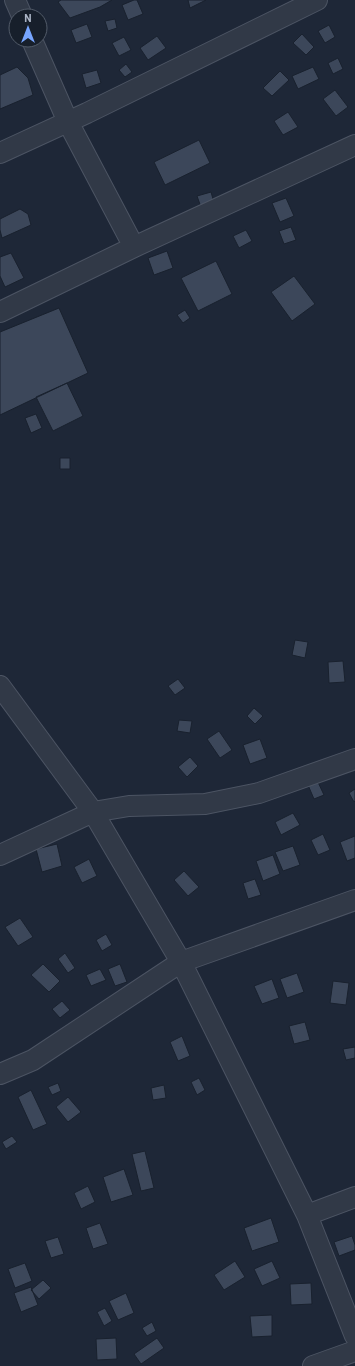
<svg xmlns="http://www.w3.org/2000/svg" width="355" height="1366" viewBox="0 0 355 1366" font-family="Barlow,sans-serif">
	<style>
		.building { fill: #3c475a; stroke: #19212e }
		.lines { fill: none; stroke-linecap: round; stroke-linejoin: round }
		.street-casing { stroke: #4c5463; stroke-width: 22 }
		.street { stroke: #313947; stroke-width: 20 }
	</style>
	<rect width="100%" height="100%" fill="#1e2737"/>
	<path class="building" d="M61 0H112L100 7 70 18 58 2Z
		M134 0H137L143 14 128 20 122 5Z
		M188 0H206L190 8Z
		M115 19 117 28 108 31 105 21Z
		M87 24 92 37 76 43 71 30Z
		M329 25 335 37 325 43 318 31Z
		M302 34 314 47 306 55 293 43Z
		M157 36 166 48 148 60 140 48Z
		M124 37 131 50 119 56 112 43Z
		M338 58 343 69 333 74 328 63Z
		M126 64 132 72 125 77 119 70Z
		M17 67 28 78 33 95 0 109V75Z
		M313 67 319 79 298 89 292 76Z
		M97 70 101 83 86 88 82 74Z
		M280 71 289 80 272 96 263 88Z
		M335 90 348 107 336 116 323 99Z
		M288 112 298 127 283 135 274 121Z
		M199 140 210 163 165 185 154 162Z
		M211 192 215 206 202 210 197 196Z
		M286 198 294 216 280 222 272 203Z
		M20 209 28 214 31 225 2 238 0 230V219Z
		M291 227 296 240 284 244 279 231Z
		M246 230 252 241 239 248 233 236Z
		M167 251 173 268 154 275 148 258Z
		M11 253 24 278 5 287 0 276V257Z
		M216 261 232 294 198 311 181 278Z
		M294 276 315 304 292 321 271 292Z
		M59 308 88 373 0 415V332Z
		M185 310 190 318 183 323 177 315Z
		M67 383 83 416 53 431 36 397Z
		M36 414 42 428 31 433 25 418Z
		M60 458H70V469H60Z
		M295 640 308 642 305 658 292 655Z
		M343 661 345 682 329 683 328 662Z
		M178 679 185 688 175 695 168 686Z
		M254 708 263 716 255 724 247 716Z
		M179 720 192 721 190 733 177 731Z
		M219 731 232 750 220 758 207 739Z
		M260 739 267 758 250 764 243 745Z
		M190 757 198 766 187 777 178 767Z
		M317 780 324 795 314 799 308 785Z
		M355 789V801L354 802 349 793Z
		M293 813 300 825 281 835 275 822Z
		M323 834 330 850 318 855 311 840Z
		M355 836V858L347 861 340 842Z
		M57 844 62 866 42 872 36 849Z
		M293 846 300 865 283 871 275 852Z
		M273 855 280 874 263 881 256 861Z
		M89 859 97 876 82 883 74 867Z
		M184 871 199 887 188 896 174 880Z
		M255 879 261 895 248 899 243 883Z
		M20 918 33 937 18 946 5 927Z
		M106 934 112 945 102 951 96 940Z
		M65 953 75 968 68 973 58 959Z
		M43 964 60 981 49 992 31 975Z
		M120 964 127 982 115 986 108 969Z
		M100 969 106 980 91 986 86 975Z
		M297 973 304 992 287 998 280 979Z
		M272 979 279 998 262 1004 254 986Z
		M333 981 349 983 346 1005 330 1003Z
		M62 1001 70 1010 60 1018 52 1009Z
		M305 1022 310 1040 294 1044 289 1026Z
		M182 1036 190 1056 178 1061 170 1042Z
		M355 1047V1058L346 1060 343 1049Z
		M199 1078 205 1090 197 1095 191 1082Z
		M58 1083 61 1091 52 1095 48 1087Z
		M164 1085 166 1098 153 1100 151 1088Z
		M31 1090 47 1124 33 1130 18 1097Z
		M68 1097 81 1112 68 1122 56 1107Z
		M12 1136 17 1142 6 1149 2 1142Z
		M145 1151 154 1188 141 1191 132 1154Z
		M124 1169 133 1195 111 1202 103 1177Z
		M88 1186 95 1202 81 1209 74 1193Z
		M271 1218 279 1242 252 1251 244 1228Z
		M100 1223 108 1244 93 1249 86 1228Z
		M352 1236 355 1245V1250L339 1256 334 1242Z
		M58 1237 64 1254 51 1258 45 1241Z
		M235 1261 245 1277 224 1290 214 1275Z
		M272 1261 280 1278 262 1286 254 1269Z
		M25 1263 32 1281 15 1288 8 1269Z
		M43 1280 51 1288 39 1299 31 1290Z
		M311 1283 312 1304 291 1305 290 1284Z
		M31 1287 38 1305 21 1312 14 1293Z
		M126 1293 134 1313 118 1320 109 1301Z
		M105 1308 112 1321 104 1326 97 1312Z
		M272 1315V1336L252 1337 250 1316Z
		M152 1322 156 1331 147 1336 142 1328Z
		M116 1338 117 1359 97 1360 96 1339Z
		M157 1338 164 1348 141 1364 134 1354Z"/>
	<g class="lines">
		<g class="street-casing">
			<path id="street" d="M15 0 22 16
				M32 40 68 122 134 247
				M0 153 87 113 317 0
				M0 312 134 247 355 145
				M0 686 93 812 181 962 307 1215 355 1336
				M0 855 93 812 129 806 205 804 259 793 355 759
				M0 1074 33 1060 181 962 355 900
				M307 1215 355 1197
				M313 1366 355 1351"/>
		</g>
		<use href="#street" class="street"/>
	</g>
	<g transform="translate(28 28)"><circle r="19" fill="#171f2b" stroke="#525b69"/>
	<path d="M0-3L7 15L0 10L-7 15Z" fill="#77a5fe"/>
	<text y="-6" font-size="11" font-weight="bold" text-anchor="middle" fill="#abb4c5">N</text>
	</g>
</svg>
